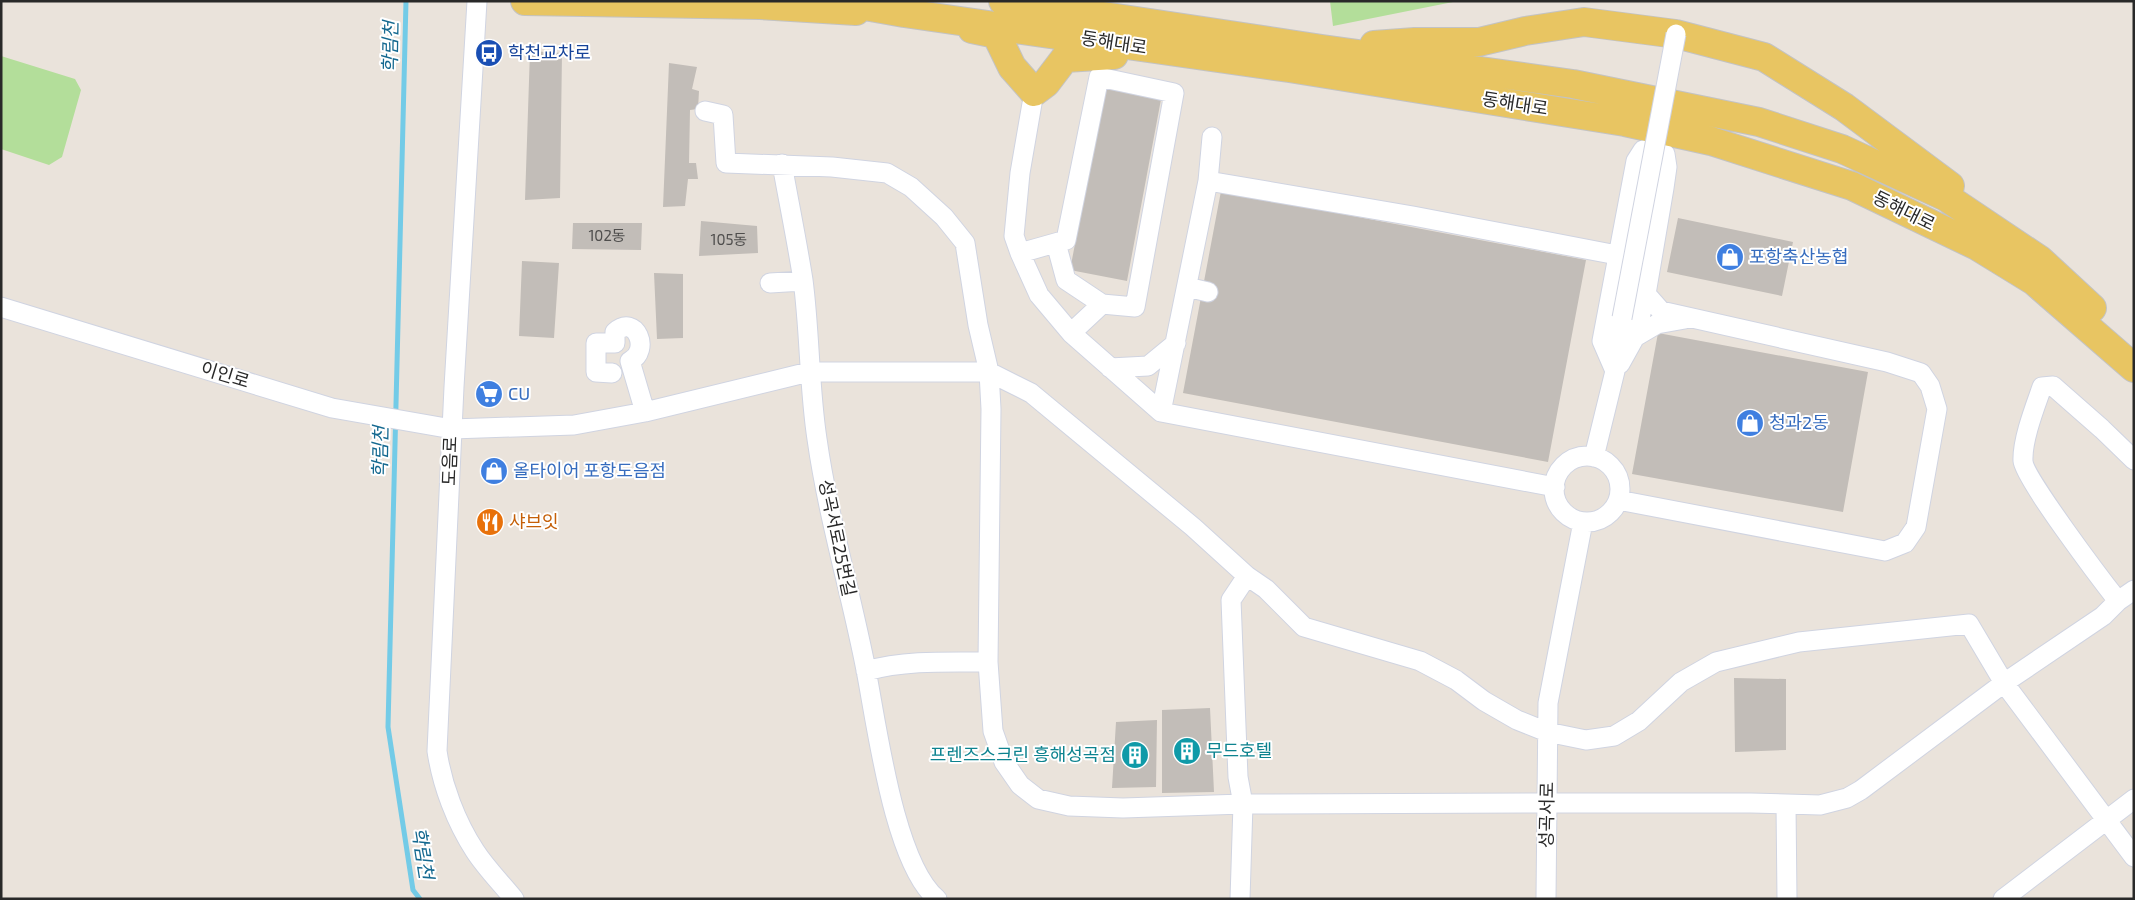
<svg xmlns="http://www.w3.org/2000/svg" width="2135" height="900" viewBox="0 0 2135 900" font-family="'Exo 2','Noto Sans KR',sans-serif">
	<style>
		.green { fill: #b3de9a }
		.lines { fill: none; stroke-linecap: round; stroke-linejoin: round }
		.stream { stroke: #73cbe7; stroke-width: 5 }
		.building { fill: #c2bdb8 }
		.minor-casing { stroke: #d0d4e1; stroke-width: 21 }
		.primary-casing { stroke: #c3c3c3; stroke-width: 30 }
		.minor { stroke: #fff; stroke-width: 19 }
		.primary { stroke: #e8c562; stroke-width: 28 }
		.minor-bridge-casing { stroke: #d0d4e1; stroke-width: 21; stroke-linecap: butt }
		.minor-bridge { stroke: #fff; stroke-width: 19 }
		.labels { text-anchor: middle; stroke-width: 4; stroke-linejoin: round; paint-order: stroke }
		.number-label { font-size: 15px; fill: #4f4e4d }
		.street-label { font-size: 18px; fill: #292929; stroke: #fff }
		.transit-label { font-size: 18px; fill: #164399; stroke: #fff; text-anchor: start }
		.shop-label { font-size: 18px; fill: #366cbe; stroke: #fff; text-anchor: start }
		.food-label { font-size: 18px; fill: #c56008; stroke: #fff; text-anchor: start }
		.culture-label { font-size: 18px; fill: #0d838f; stroke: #fff; text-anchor: start }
		.water-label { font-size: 19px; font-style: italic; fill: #156990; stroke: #fff }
	</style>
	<rect width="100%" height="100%" fill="#eae3db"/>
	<path class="green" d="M1330 1H1458L1333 26Z
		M1 56 75 79 81 90 62 157 49 165 1 149Z"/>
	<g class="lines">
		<path class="stream" d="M406 1 388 727 413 890 420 899"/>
	</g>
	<path class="building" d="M530 51 562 53 560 198 525 200Z
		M669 63 697 67 692 89 699 91 698 109 690 110 689 163H696L698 179H688L685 206 663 207Z
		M1106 83 1162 94 1127 281 1070 270Z
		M1221 191 1586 260 1548 462 1183 393Z
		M1678 218 1793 242 1782 296 1667 272Z
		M701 221 757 226 758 253 699 256Z
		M573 223H642L641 250 572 249Z
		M522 261 559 263 554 338 519 336Z
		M654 273 683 274V338L657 339Z
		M1658 333 1868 372 1843 512 1632 474Z
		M1734 678 1786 679V750L1735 752Z
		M1210 708 1214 792 1162 793V710Z
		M1157 720 1156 787 1112 788 1116 722Z"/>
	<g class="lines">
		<g class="minor-casing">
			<path id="minor" d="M477 1 454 387 437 751C442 785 456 822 475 851 486 868 501 883 514 899
				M1034 92 1020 173 1014 236 1020 253 1039 295 1071 333 1161 412 1555 487
				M705 111 723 115 726 163 832 167 887 173 911 187 944 217 965 243 978 325 989 372 991 409 988 662 993 731 1004 762 1020 785 1038 799 1069 806 1123 808 1243 804 1526 803H1751L1820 805 1847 798 1861 790 2004 683 2103 616 2118 601 2134 590
				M782 164C789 203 797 242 803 280 810 333 809 387 817 439 828 517 851 593 866 670 877 726 894 863 937 899
				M1208 181 1212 137
				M1056 243 1066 280 1102 304
				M1020 253 1066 240 1099 77 1174 93 1135 307 1102 304 1071 333
				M770 283 803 281
				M1187 287 1208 292
				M1 307 332 408 452 429 574 425 645 412 809 372H989L1031 393 1193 527 1247 576 1266 589 1304 627 1420 661 1456 680 1484 701 1517 720 1547 732 1586 740 1614 736 1639 721 1681 682 1716 662 1799 642 1969 624 2004 683 2134 857
				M1635 337 1646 294
				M1620 364 1635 337 1657 324 1685 319
				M1110 368 1148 366 1176 343
				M1615 371 1602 341 1636 161 1643 150
				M612 373 596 372V343H615V332C636 313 651 351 630 361L645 412
				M1161 412 1208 181 1413 216 1617 255
				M1554 489a33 33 0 1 1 66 0a33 33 0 1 1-66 0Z
				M1594 457 1615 371 1622 318
				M1618 500 1885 551 1905 543 1916 527 1937 409 1930 386 1921 373 1887 362 1661 311 1646 294 1664 188 1667 167 1665 154
				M2118 601C2103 582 2024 478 2023 461 2022 440 2035 407 2042 387L2053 386 2102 429 2134 460
				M866 671C906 660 947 662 988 662
				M1786 805 1787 899
				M1240 899 1243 804 1238 777 1231 600 1247 576
				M1546 899 1548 703 1583 522
				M2003 899 2134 799"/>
		</g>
		<g class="primary-casing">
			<path id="primary" d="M525 1 760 5 856 11
				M837 1 904 13 1289 68 1625 122 1711 141 1852 186 1977 246 2034 281 2134 368
				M1003 1 1322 49 1573 84 1759 122 1842 149 1946 197 2040 260 2092 308
				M972 29 996 34 1012 67 1034 92 1046 83 1065 58 1114 55
				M1374 45 1415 42H1479L1525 31 1584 22 1676 34 1764 57 1844 107 1950 186"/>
		</g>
		<use href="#minor" class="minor"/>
		<use href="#primary" class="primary"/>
		<g class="minor-bridge-casing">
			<path id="minor-bridge" d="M1622 318 1676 34"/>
		</g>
		<use href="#minor-bridge" class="minor-bridge"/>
	</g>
	<defs>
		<g id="bus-disc" transform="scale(1.4375)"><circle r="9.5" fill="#1a4fb4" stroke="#fff"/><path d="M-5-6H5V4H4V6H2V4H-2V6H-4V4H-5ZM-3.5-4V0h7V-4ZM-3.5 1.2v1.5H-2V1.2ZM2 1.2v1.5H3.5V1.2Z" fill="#fff"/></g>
		<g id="shop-disc" transform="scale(1.4375)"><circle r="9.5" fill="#3f7fe0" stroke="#fff"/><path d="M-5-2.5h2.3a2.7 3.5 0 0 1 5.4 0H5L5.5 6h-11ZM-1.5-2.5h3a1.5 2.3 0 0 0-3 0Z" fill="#fff"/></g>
		<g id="supermarket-disc" transform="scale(1.4375)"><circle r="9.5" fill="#3f7fe0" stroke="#fff"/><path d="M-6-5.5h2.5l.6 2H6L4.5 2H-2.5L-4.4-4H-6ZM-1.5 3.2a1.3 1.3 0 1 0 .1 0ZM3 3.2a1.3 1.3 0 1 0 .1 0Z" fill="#fff"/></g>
		<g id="restaurant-disc" transform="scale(1.4375)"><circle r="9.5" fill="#e8710a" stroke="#fff"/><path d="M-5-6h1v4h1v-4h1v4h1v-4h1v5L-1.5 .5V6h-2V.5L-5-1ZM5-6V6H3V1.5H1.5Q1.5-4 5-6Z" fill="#fff"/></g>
		<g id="building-disc" transform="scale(1.4375)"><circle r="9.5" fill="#0f9aa8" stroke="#fff"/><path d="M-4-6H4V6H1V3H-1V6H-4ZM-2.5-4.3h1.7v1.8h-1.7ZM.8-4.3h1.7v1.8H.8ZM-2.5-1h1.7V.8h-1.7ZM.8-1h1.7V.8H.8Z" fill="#fff"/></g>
	</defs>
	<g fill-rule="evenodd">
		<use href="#bus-disc" x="489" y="53"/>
		<use href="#shop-disc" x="1730" y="257"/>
		<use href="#supermarket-disc" x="489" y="394"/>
		<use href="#shop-disc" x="1750" y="423"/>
		<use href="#shop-disc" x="494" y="471"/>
		<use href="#restaurant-disc" x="490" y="522"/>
		<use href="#building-disc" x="1187" y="751"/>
		<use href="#building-disc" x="1135" y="755"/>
	</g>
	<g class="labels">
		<g class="number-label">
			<text x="607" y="241">102동</text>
			<text x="729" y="245">105동</text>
		</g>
		<g class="street-label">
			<text transform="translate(1114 43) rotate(9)" y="6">동해대로</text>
			<text transform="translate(1515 104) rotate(9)" y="6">동해대로</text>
			<text transform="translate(1904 211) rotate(26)" y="6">동해대로</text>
			<text transform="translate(225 375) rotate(17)" y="6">이인로</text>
			<text transform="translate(450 461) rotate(-88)" y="6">도음로</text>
			<text transform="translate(837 538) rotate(78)" y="6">성곡서로25번길</text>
			<text transform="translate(1547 815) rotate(-89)" y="6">성곡서로</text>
		</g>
		<g class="transit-label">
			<text x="508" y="59">학천교차로</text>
		</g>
		<g class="shop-label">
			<text x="1749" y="263">포항축산농협</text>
			<text x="508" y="400">CU</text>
			<text x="1769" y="429">청과2동</text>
			<text x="513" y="477">올타이어 포항도음점</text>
		</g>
		<g class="food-label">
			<text x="509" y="528">샤브잇</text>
		</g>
		<g class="culture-label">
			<text x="1206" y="757">무드호텔</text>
			<text x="1116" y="761" text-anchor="end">프렌즈스크린 흥해성곡점</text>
		</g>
		<g class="water-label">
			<text transform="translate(390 47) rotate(-89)" y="7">학림천</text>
			<text transform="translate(380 452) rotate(-89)" y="7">학림천</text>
			<text transform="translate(423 853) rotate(81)" y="7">학림천</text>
		</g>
	</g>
	<rect width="2135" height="900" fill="none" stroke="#292929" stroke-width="5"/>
</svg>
